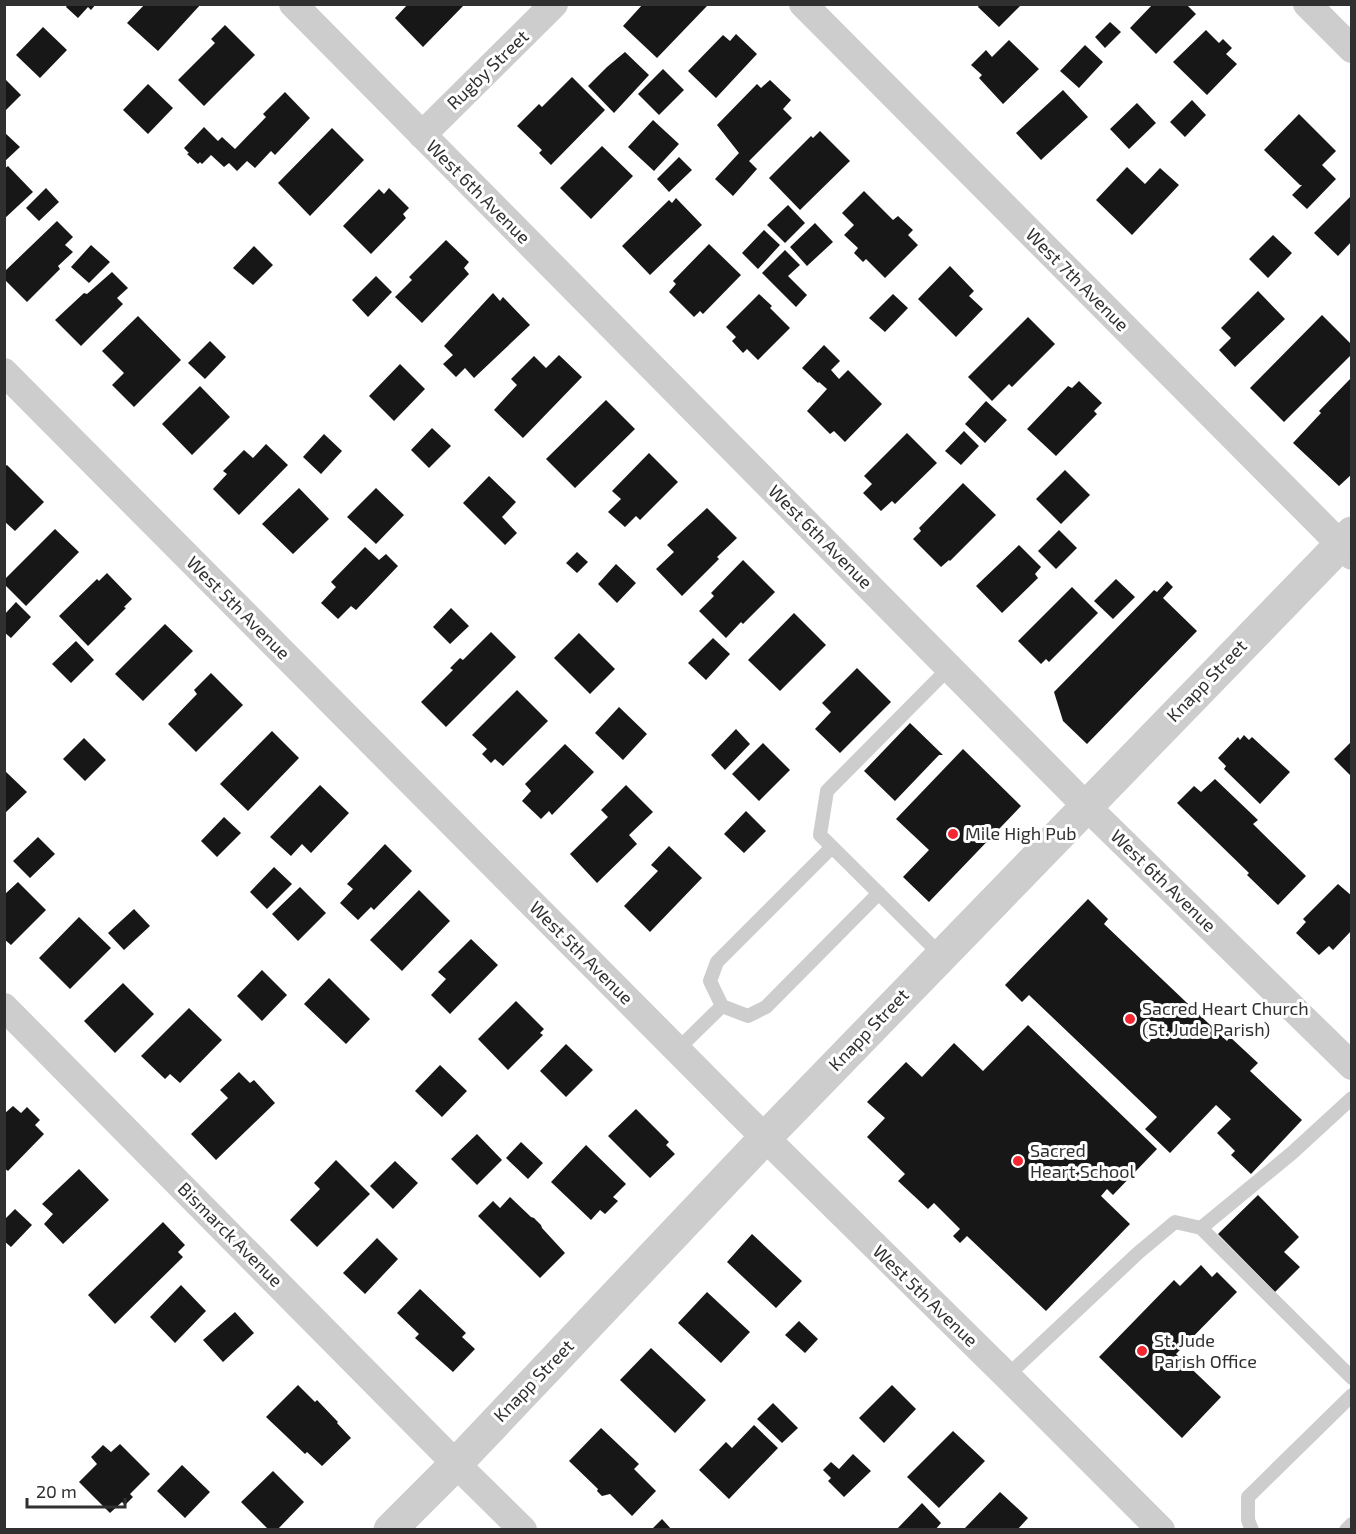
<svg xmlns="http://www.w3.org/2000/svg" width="1356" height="1534" viewBox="0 0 1356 1534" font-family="'Exo 2',sans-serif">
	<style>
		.building { fill: #171717 }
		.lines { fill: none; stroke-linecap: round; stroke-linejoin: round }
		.service { stroke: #cdcdcd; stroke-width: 14 }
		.minor { stroke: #cdcdcd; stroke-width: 28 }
		.tertiary { stroke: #cdcdcd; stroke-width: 33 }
		.poi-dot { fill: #f32632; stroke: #fff; stroke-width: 2 }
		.labels { text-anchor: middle; stroke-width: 6; stroke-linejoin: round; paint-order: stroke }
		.street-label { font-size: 18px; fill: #303030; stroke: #fff }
		.poi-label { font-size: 18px; fill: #303030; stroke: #fff; text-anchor: start }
	</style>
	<rect width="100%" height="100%" fill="#fff"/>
	<path class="building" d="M68 4H96L91 10 88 7 78 18 66 7Z
		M145 4H201L158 51 127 23Z
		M408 4H465L423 47 395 18Z
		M643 4H706L707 6 657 58 623 26Z
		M980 4H1022L999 27 978 7Z
		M1153 4H1186L1196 14 1156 54 1130 28Z
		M1110 22 1121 32 1105 48 1095 37Z
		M225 25 255 55 204 106 178 80 215 43 211 39Z
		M43 27 67 50 40 78 16 55Z
		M1206 30 1219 43 1223 39 1232 48 1226 54 1237 64 1207 95 1173 62Z
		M736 34 757 54 716 98 688 71 723 35 730 41Z
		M1009 40 1039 69 1003 104 979 78 982 75 971 65 986 50 992 57Z
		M1085 45 1103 62 1079 88 1060 71Z
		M625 52 649 75 614 113 588 86 607 67Z
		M663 69 684 90 659 115 638 94Z
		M572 77 605 110 551 165 539 153 542 150 517 126 539 104 542 107Z
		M4 78 21 95 4 112Z
		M770 80 791 100 783 109 792 118 749 161 757 169 733 196 715 179 739 153 717 125 757 84 761 88Z
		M148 84 173 108 148 134 123 110Z
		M1063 90 1088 117 1041 160 1016 133Z
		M285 92 310 118 275 155 271 151 255 168 247 161 237 171 229 163 224 167 211 155 202 164 200 162 198 164 187 154 189 153 184 148 204 127 218 141 222 137 235 149 266 117 263 114Z
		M1192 100 1206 115 1185 137 1170 122Z
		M1137 103 1156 123 1129 149 1110 129Z
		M1299 114 1336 151 1322 165 1336 179 1307 209 1292 195 1302 185H1300L1264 150Z
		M653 120 679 144 654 171 628 147Z
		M332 128 364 160 310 216 278 183Z
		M820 131 850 161 800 210 769 178 811 136 813 138Z
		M4 132 20 147 4 162Z
		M602 146 633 176 591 219 560 188Z
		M679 157 692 170 669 192 657 179Z
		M8 166 33 192 4 219V169Z
		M1127 167 1145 184 1160 168 1179 185 1132 235 1096 200Z
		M46 188 59 202 39 221 26 208Z
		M389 188 409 208 403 214 406 218 371 254 343 226 379 189 384 194Z
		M864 191 893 220 898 216 913 230 908 235 918 245 885 278 866 259 863 262 854 253 858 248 844 235 854 225 842 213Z
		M1352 195V241L1338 256 1314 233Z
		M676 198 702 225 650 275 622 246 669 200 672 203Z
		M788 205 805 223 785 243 767 225Z
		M57 221 73 237 65 245 73 252 58 266 60 269 27 302 4 279V272Z
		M815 223 833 242 807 266 790 247Z
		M764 230 780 245 758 269 742 253Z
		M1273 235 1292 253 1268 278 1249 259Z
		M446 240 469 262 464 268 469 274 422 323 395 297 412 280 409 277Z
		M709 244 741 275 703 314 700 311 694 317 669 292 676 284 673 281Z
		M91 245 110 262 89 283 71 267Z
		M254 246 273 265 253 285 233 268Z
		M785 250 800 265 788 276 807 295 796 307 762 273Z
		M950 266 974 291 969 296 983 309 956 337 918 299Z
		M112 272 128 288 117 298 123 304 81 346 55 320 84 293 87 294Z
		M376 276 392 292 368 317 352 300Z
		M1258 291 1285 319 1235 367 1219 350 1231 338 1221 328Z
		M493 293 500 301 503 297 530 325 474 378 465 368 456 377 443 364 453 355 444 346Z
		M759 294 772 306 770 308 790 328 758 360 747 349 743 353 732 341 736 337 726 327Z
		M893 294 908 308 885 332 869 318Z
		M1322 315 1352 345V354L1284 422 1250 388Z
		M138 316 181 360 134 407 112 385 124 373 102 351Z
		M1028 317 1055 344 1012 387 1009 384 992 401 968 377Z
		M210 341 226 357 205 379 188 363Z
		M824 345 840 361 831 370 839 379 848 370 882 404 845 442 834 431 830 434 807 411 827 389 819 382 818 383 802 368Z
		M559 355 582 377 523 438 494 410 517 385 511 379 534 356 546 368Z
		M400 364 425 389 394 421 369 396Z
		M1352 377V474L1339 486 1293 443 1321 413 1319 411Z
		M1079 381 1102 403 1094 411 1097 414 1056 456 1027 429 1068 386 1072 388Z
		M200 386 230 417 192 455 162 424Z
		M606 400 635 429 575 488 546 459Z
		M986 401 1007 420 985 443 965 424Z
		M432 428 451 446 429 468 411 450Z
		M964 431 979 446 961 465 945 451Z
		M907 433 937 463 895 504 892 501 881 511 863 493 872 484 864 476Z
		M324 434 342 451 321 474 303 457Z
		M266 444 288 465 239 515 213 489 227 474 223 471 244 450 253 458Z
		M649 453 678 482 640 520 636 516 625 527 608 512 621 499 612 491Z
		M7 465 44 502 15 531 4 521V467Z
		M1065 470 1090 495 1061 524 1036 499Z
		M489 476 516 502 502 517 517 533 505 545 463 503Z
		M963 483 996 515 950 561 949 560 941 567 913 539 921 531 919 528Z
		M299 488 329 519 293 554 262 524Z
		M376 488 404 515 376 544 347 517Z
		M707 508 737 538 717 557 719 559 682 596 656 569 674 552 667 545Z
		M55 529 79 552 26 606 4 584V580Z
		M1059 530 1077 548 1056 569 1038 551Z
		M1019 545 1041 567 1035 574 1038 578 1002 613 976 586Z
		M365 547 379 560 386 554 398 566 356 610 351 606 338 619 321 603 336 587 331 582Z
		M577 552 588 562 577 573 566 563Z
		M743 560 775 592 743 624 741 622 726 638 699 611 714 596 711 593Z
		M616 564 636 583 617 603 598 584Z
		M107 573 132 599 124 607 126 608 88 646 59 616 97 579 99 581Z
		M1116 579 1135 597 1113 619 1094 601Z
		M1167 581 1173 587 1163 598 1197 631 1087 744 1063 721 1054 692 1154 590 1157 592Z
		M1072 587 1098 613 1049 662 1046 659 1041 664 1018 641Z
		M16 602 31 617 11 638 4 632V615Z
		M451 608 469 626 450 644 433 627Z
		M794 613 826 645 780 691 748 660Z
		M165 624 193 651 143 701 115 674Z
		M491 632 516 657 446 727 421 702 453 670 450 668 460 658 463 660Z
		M579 633 615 669 590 694 554 658Z
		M713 638 730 654 706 680 688 663Z
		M76 641 94 660 71 683 52 664Z
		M857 668 891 702 840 753 815 729 831 712 822 703Z
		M211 673 243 705 196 752 168 724 197 694 194 690Z
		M517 690 548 721 503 766 495 759 491 763 482 754 487 749 472 735Z
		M619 707 647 734 623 760 595 733Z
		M910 723 943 755H939L895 801 864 771Z
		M736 729 750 744 725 770 711 755Z
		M272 731 299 758 248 811 220 784Z
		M1244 735 1249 740 1252 737 1290 772 1260 804 1224 769 1226 766 1218 758 1238 737 1240 740Z
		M84 738 106 760 85 781 63 759Z
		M1352 741V777L1334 759Z
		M763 743 790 770 759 801 732 774Z
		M565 744 594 772 552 815 549 811 541 819 522 801 531 791 525 784Z
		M963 749 1021 806 929 902 903 877 929 850 896 819Z
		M4 770 27 792 4 814Z
		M1215 779 1258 820 1253 824 1306 876 1278 905 1247 875 1249 873 1177 803 1194 786 1201 792Z
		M320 785 349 813 311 853 302 844 291 856 270 837Z
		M626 785 653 812 629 835 637 844 597 883 570 854 608 817 601 810Z
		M746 811 766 831 744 853 724 834Z
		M224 817 241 833 217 857 201 841Z
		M38 837 55 854 30 878 13 861Z
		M385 844 412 871 374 910 371 907 358 920 340 903 353 889 347 884Z
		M669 846 702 878 650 932 624 906 658 871 651 865Z
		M274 867 292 884 267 909 250 892Z
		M18 882 46 910 11 945 4 939V895Z
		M1338 884 1352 896V930L1333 950 1329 946 1319 955 1296 933 1306 922 1303 919Z
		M300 887 326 913 298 941 272 914Z
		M419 890 450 921 402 971 370 940Z
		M1088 899 1108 919 1104 924 1227 1041 1230 1037 1258 1063 1250 1071 1302 1120 1251 1174 1231 1155 1235 1151 1217 1133 1231 1119 1216 1105 1170 1153 1145 1129 1157 1117 1029 995 1022 1002 1005 985Z
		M134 909 150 926 124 950 108 933Z
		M79 917 111 948 70 989 39 958Z
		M471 939 498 965 450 1014 431 995 446 979 438 972Z
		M262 970 287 995 262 1021 237 996Z
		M329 978 370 1019 346 1044 304 1004Z
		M123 983 154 1014 115 1053 84 1021Z
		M516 1001 544 1029 540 1033 543 1035 508 1070 478 1039Z
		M189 1008 222 1040 180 1083 170 1074 165 1079 141 1056Z
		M1028 1025 1157 1149 1113 1195 1107 1189 1101 1196 1130 1224 1046 1311 967 1236 960 1243 953 1236 960 1229 934 1203 928 1209 898 1181 905 1174 867 1137 885 1118 867 1102 906 1062 922 1077 954 1043 983 1071Z
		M566 1044 593 1070 566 1097 540 1071Z
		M440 1065 467 1091 442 1117 415 1091Z
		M239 1072 250 1083 254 1080 275 1103 216 1160 191 1134 228 1098 220 1090Z
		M13 1106 21 1113 27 1107 40 1120 35 1125 44 1134 8 1171 4 1168V1114Z
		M636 1109 669 1142 666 1145 675 1154 650 1178 608 1136Z
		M477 1134 502 1160 477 1185 451 1159Z
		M521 1142 543 1163 528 1179 506 1158Z
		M586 1145 626 1184 613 1197 618 1201 605 1214 600 1210 591 1220 551 1182Z
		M336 1160 370 1194 317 1247 290 1220 320 1189 314 1183Z
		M395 1161 418 1183 393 1209 370 1186Z
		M79 1169 109 1200 63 1244 44 1224 53 1214 42 1204Z
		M1258 1195 1299 1237 1284 1252 1300 1267 1275 1292 1218 1234Z
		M510 1197 531 1217 534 1218 541 1225 542 1228 565 1253 540 1278 478 1216 493 1201 500 1208Z
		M15 1209 32 1225 11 1247 4 1241V1220Z
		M163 1222 185 1245 178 1252 183 1257 115 1324 88 1295Z
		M752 1234 802 1281 776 1308 727 1262Z
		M377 1238 398 1259 365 1294 343 1273Z
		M1201 1265 1212 1277 1217 1272 1237 1292 1176 1354 1221 1397 1182 1438 1099 1357 1174 1280 1180 1286Z
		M181 1285 206 1311 175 1343 150 1317Z
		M420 1289 466 1333 462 1337 475 1349 453 1372 415 1338 419 1334 397 1313Z
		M707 1292 750 1332 721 1363 678 1323Z
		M235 1312 254 1333 223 1362 203 1340Z
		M799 1321 818 1339 805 1353 785 1335Z
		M651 1348 706 1400 675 1433 620 1380Z
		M298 1385 315 1402 317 1400 338 1422 337 1423 351 1438 322 1466 307 1452 305 1454 266 1417Z
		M892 1385 916 1409 884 1443 859 1418Z
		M773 1403 798 1428 782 1443 757 1419Z
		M754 1425 778 1448 729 1499 699 1470 726 1442 732 1448Z
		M601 1428 639 1464 634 1469 656 1491 632 1516 610 1494 602 1496 597 1491 598 1489 569 1461Z
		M953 1431 985 1461 939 1508 907 1477Z
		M120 1444 150 1474 130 1494 133 1497 125 1505 122 1502 110 1513 79 1482 97 1464 91 1457 103 1445 111 1452Z
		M853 1454 871 1471 844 1497 828 1481 831 1478 823 1470 831 1462 839 1469Z
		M182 1465 210 1492 185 1518 157 1491Z
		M273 1471 304 1502 277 1530H269L241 1502Z
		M1000 1492 1028 1518 1017 1530H967L965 1528Z
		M922 1503 941 1523 935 1530H896Z
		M662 1519 672 1530H651Z"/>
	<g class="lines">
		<path class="service" d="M832 847 717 962 710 981 722 1006 748 1016 766 1007 879 893
			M941 955 820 835 827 791 949 668
			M677 1050 722 1006
			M1201 1228 1352 1378
			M1007 1376 1138 1253 1175 1222 1201 1228 1292 1153 1352 1098
			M1252 1530 1248 1520V1497L1352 1395
			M1346 1530 1352 1524"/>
		<path class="minor" d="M293 4 1086 806 1352 1066
			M803 4 1352 556
			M1307 4 1352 49
			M422 135 554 4
			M4 372 740 1113 1007 1376 1161 1530
			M4 1007 456 1464 523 1530"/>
		<path class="tertiary" d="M390 1530 456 1464 765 1138 1352 533"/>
	</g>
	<g class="poi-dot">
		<circle cx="953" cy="834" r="6"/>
		<circle cx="1130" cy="1019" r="6"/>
		<circle cx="1018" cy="1161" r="6"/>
		<circle cx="1142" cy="1351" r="6"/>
	</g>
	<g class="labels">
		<g class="street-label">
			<text transform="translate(488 70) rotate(-44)" y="6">Rugby Street</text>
			<text transform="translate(478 192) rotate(45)" y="6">West 6th Avenue</text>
			<text transform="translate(1077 280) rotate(45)" y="6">West 7th Avenue</text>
			<text transform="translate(820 537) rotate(45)" y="6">West 6th Avenue</text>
			<text transform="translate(238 608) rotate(45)" y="6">West 5th Avenue</text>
			<text transform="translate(1207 681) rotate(-46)" y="6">Knapp Street</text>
			<text transform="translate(1163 881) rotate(44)" y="6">West 6th Avenue</text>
			<text transform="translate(581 953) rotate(45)" y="6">West 5th Avenue</text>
			<text transform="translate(869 1030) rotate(-46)" y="6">Knapp Street</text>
			<text transform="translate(230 1235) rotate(45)" y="6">Bismarck Avenue</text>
			<text transform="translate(925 1296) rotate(44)" y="6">West 5th Avenue</text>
			<text transform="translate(534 1381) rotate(-46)" y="6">Knapp Street</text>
		</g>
		<g class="poi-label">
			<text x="965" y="840">Mile High Pub</text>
			<text x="1142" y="1015">Sacred Heart Church<tspan x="1142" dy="21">(St. Jude Parish)</tspan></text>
			<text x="1030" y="1157">Sacred<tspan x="1030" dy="21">Heart School</tspan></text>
			<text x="1154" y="1347">St. Jude<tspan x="1154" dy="21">Parish Office</tspan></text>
		</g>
	</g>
	<rect width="1356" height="1534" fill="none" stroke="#303030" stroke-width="12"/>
	<path d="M27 1498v9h98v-9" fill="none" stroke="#303030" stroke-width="3"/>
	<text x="36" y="1498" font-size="18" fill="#303030" stroke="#ffffff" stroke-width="4.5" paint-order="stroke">20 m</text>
</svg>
